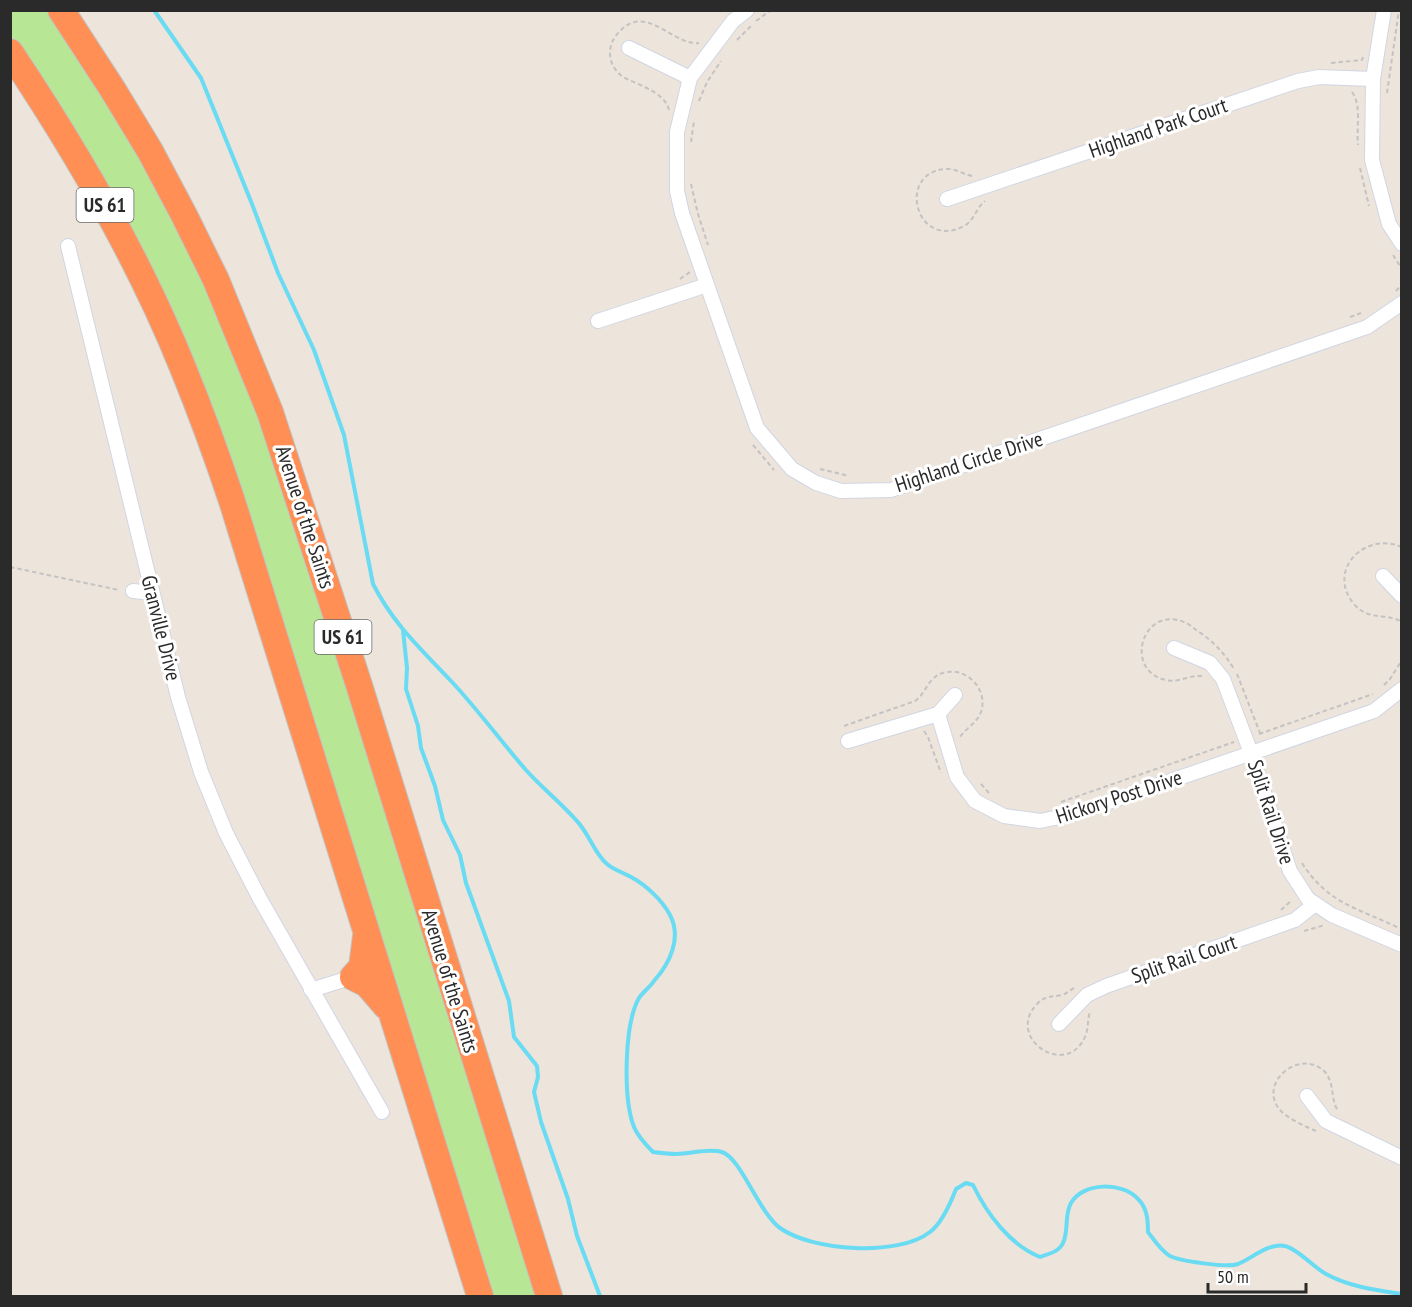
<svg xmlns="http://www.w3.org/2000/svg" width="1412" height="1307" viewBox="0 0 1412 1307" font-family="'PT Sans Narrow',sans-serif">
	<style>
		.green { fill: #b7e695 }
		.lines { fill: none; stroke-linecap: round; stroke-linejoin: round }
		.stream { stroke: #69dbf3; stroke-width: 4 }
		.street-casing { stroke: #d0d6e3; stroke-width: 16 }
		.highway-casing { stroke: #c3c3c3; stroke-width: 28 }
		.path { stroke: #c3c3c3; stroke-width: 2; stroke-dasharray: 4.5 3; stroke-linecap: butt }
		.street { stroke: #fff; stroke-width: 14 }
		.highway { stroke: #ff8f54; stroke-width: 26 }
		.labels { text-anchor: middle; stroke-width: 6; stroke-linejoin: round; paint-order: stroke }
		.shield { fill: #fff; stroke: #6a6a6a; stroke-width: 1.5 }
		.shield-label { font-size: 20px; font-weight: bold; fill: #2a2a2a }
		.street-label { font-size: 21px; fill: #2a2a2a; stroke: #fff }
	</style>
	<rect width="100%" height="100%" fill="#ede4db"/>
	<path class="green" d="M10 11H51L142 153 246 369 540 1296H490L269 589 48 92 11 35Z"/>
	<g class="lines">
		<path class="stream" d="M154 10 201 78 252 204 278 273 314 350 344 435 373 584C394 625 421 649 452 682 478 710 500 740 525 769 541 787 560 802 576 820 589 833 594 853 607 864 614 870 624 873 631 877 646 885 662 900 670 915 682 938 670 963 654 981 650 987 643 992 639 998 624 1024 623 1099 634 1127 638 1137 646 1145 653 1152 661 1153 669 1154 676 1154 691 1154 708 1148 722 1152 741 1158 759 1213 780 1228 812 1251 898 1257 930 1232 942 1223 951 1202 956 1189L966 1183 973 1185C987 1214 1010 1245 1040 1257 1048 1254 1059 1252 1063 1243 1069 1231 1064 1215 1071 1203 1083 1182 1122 1182 1137 1198 1147 1207 1148 1219 1148 1232 1154 1240 1161 1251 1170 1256 1180 1261 1227 1268 1238 1264 1253 1258 1267 1243 1285 1246 1298 1249 1313 1267 1326 1274 1350 1287 1375 1290 1402 1294
			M403 630 407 668 406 689 418 726 421 748 435 786 443 820 460 855 466 883 509 1001 514 1037 537 1066 538 1077 534 1092 541 1122 568 1199 577 1236 600 1296"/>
		<g class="street-casing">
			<path id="street" d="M747 10 733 21 690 78 677 132V191L682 213 757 428 792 469 816 483 841 491 891 490 1367 327 1402 303
				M1384 10 1373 79 1372 160 1389 224 1402 244
				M629 48 690 78
				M947 199 1298 81 1319 77 1373 79
				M68 246 178 697 201 772 226 833 260 899 382 1112
				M598 321 707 285
				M1383 576 1402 596
				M133 591 152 593
				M1174 648 1210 663 1223 679 1251 753 1290 871 1308 899 1332 915 1402 945
				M938 714 955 695
				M848 741 938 714 957 777 975 801 1004 816 1040 821 1074 814 1374 711 1402 689
				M311 990 353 977
				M1059 1024 1087 995 1106 986 1295 920 1315 904
				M1307 1096 1326 1121 1402 1158"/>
		</g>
		<g class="highway-casing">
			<path id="highway" d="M61 10 113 90 150 151 184 215 216 280 270 412 359 685 549 1296
				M10 52C77 152 138 256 183 368 201 412 217 456 232 501L480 1296
				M366 936 362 967 353 977 367 984 386 1006"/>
		</g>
		<path class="path" d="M756 21 771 10
			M737 40 752 25
			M1331 63 1362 60 1363 57
			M1352 92C1362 106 1356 128 1358 145
			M1387 93 1399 10
			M699 101 707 82 721 61
			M669 110C665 92 638 85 623 77 615 71 610 63 610 53 610 44 614 37 620 31 647 3 673 46 699 43
			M691 142 694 121
			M1360 168 1369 206
			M972 176C963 174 955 168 945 169 896 173 916 251 964 226 974 221 976 208 985 201
			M691 184 698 214 708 245
			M1393 255 1402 269
			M680 279 690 272
			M1396 291 1402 284
			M1350 317 1361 313
			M753 445 774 470
			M820 469 849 476
			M1402 547C1364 531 1326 571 1354 604 1369 622 1386 612 1402 622
			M10 567 119 590
			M1237 674 1260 733
			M1202 676C1189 675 1178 683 1166 680 1123 671 1142 605 1184 622 1190 624 1194 629 1199 632 1214 642 1225 654 1234 669
			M1384 685 1390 679 1402 660
			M844 726 915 701C926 693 927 680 940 674 964 664 989 688 981 712 977 723 966 728 960 737
			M924 731 928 737 941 773
			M1259 734 1373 694
			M981 784 989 793
			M1061 802 1234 742
			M1302 863C1328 904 1358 908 1399 928
			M1281 910 1292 900
			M1304 931 1325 925
			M1074 988C1070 990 1066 994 1062 995 1052 997 1044 996 1037 1004 1005 1037 1064 1078 1084 1039 1089 1030 1087 1020 1090 1012
			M1316 1131C1305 1126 1288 1119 1280 1110 1257 1083 1300 1047 1325 1072 1335 1084 1330 1098 1338 1111"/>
		<use href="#street" class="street"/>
		<use href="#highway" class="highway"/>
	</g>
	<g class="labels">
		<g class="shield">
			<rect x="76.5" y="188" width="57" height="34" rx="4.5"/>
			<rect x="314.5" y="620" width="57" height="34" rx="4.5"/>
		</g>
		<g class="shield-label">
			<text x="105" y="212">US 61</text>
			<text x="343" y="644">US 61</text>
		</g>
		<g class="street-label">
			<text transform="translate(1158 128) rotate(-19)" y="7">Highland Park Court</text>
			<text transform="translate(969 462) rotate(-18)" y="7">Highland Circle Drive</text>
			<text transform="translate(305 517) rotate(72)" y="7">Avenue of the Saints</text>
			<text transform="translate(161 628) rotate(76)" y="7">Granville Drive</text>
			<text transform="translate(1119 797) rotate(-18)" y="7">Hickory Post Drive</text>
			<text transform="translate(1271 812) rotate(72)" y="7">Split Rail Drive</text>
			<text transform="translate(1184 959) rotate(-19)" y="7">Split Rail Court</text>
			<text transform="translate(450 981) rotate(73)" y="7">Avenue of the Saints</text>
		</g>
	</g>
	<rect width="1412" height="1307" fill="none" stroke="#2a2a2a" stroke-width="24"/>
	<path d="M1208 1283v9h98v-9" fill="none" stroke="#2a2a2a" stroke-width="3"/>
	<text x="1217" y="1283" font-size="18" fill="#2a2a2a" stroke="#ffffff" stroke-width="4.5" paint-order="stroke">50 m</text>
</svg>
